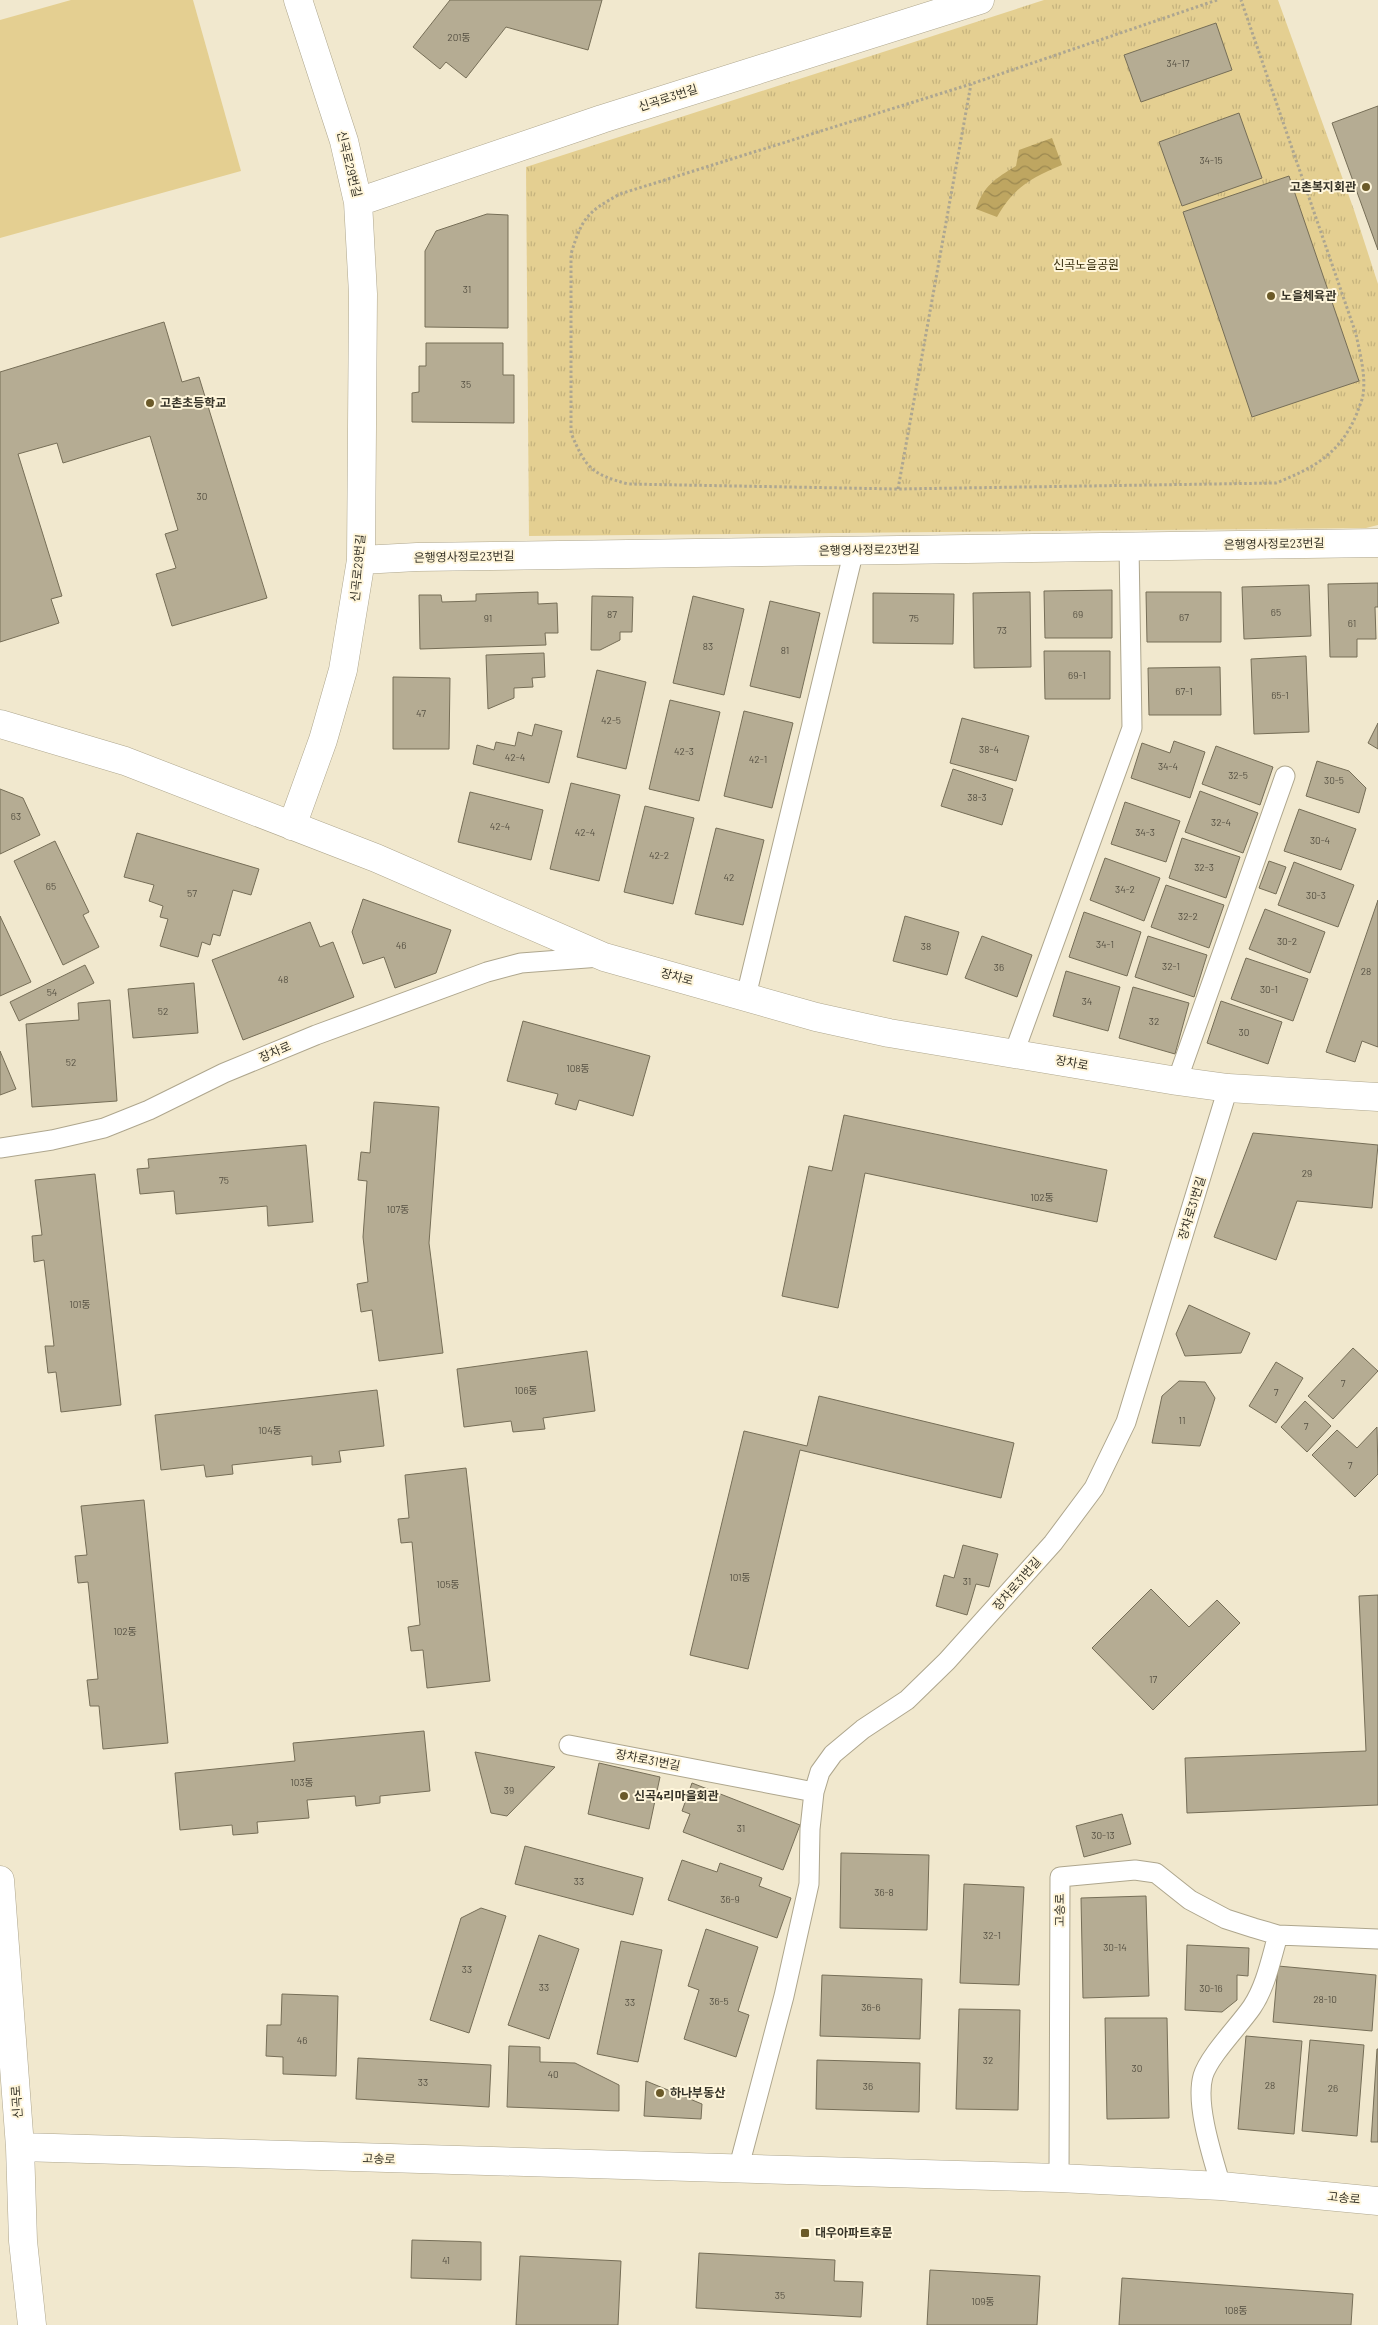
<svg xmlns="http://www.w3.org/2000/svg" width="1378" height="2325" viewBox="0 0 1378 2325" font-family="Barlow,'Noto Sans KR',sans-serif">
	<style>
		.grass { fill: url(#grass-tufts) }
		.pitch { fill: #e4cf91 }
		.water { fill: url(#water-waves) }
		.building { fill: #b5ac93; stroke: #766e57 }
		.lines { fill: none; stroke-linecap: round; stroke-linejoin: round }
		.service-casing { stroke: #aea68d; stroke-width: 21 }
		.minor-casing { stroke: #aea68d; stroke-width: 29 }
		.tertiary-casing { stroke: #aea68d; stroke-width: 29 }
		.path { stroke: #ada691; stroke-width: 3; stroke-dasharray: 2.5 2.5; stroke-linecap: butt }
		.service { stroke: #fff; stroke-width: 19 }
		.minor { stroke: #fff; stroke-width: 28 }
		.tertiary { stroke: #fff; stroke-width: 28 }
		.poi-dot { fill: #6b5a28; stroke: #fff6db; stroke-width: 2 }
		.labels { text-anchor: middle; stroke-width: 4; stroke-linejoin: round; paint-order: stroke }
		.number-label { font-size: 10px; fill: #565143 }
		.street-label { font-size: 12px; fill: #363328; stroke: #fff6db }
		.poi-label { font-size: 12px; font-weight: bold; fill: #363328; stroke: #fff6db; text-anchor: start }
		.park-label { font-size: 12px; fill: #372d0d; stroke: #fff6db }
	</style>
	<defs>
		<pattern id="grass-tufts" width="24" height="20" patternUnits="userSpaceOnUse" patternTransform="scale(1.25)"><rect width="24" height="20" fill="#e4cf91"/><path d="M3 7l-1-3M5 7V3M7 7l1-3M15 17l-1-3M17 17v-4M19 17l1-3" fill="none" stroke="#c4b27d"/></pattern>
		<pattern id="water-waves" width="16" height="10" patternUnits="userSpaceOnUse" patternTransform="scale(1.25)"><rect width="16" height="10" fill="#bea661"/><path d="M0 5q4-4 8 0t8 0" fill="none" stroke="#9b8850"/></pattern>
	</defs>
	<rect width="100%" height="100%" fill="#f1e8ce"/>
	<path class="grass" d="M1044 0H1278L1354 210 1378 284V525L1366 528 529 536 526 167Z"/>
	<path class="pitch" d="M71 0H193L241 171 0 238V20Z"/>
	<path class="water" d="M1052 138 1062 165C1031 178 1014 187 997 217L976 209C984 185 995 179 1016 166L1019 150Z"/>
	<path class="building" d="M450 0H602L588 50 506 27 466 78 446 62 440 69 413 47Z
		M1216 23 1232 70 1141 102 1124 55Z
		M1378 106V250L1332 123Z
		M1239 113 1262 178 1182 206 1159 142Z
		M1289 176 1359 381 1252 417 1183 212Z
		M487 214 508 215V328L425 327V251L436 231Z
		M164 322 182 382 199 377 267 598 172 626 156 574 176 568 165 534 178 530 150 436 63 463 57 443 18 454 62 596 51 599 59 623 0 642V372Z
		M426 343H503V375H514V423L412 422V393L419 392V366H426Z
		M1378 583V607H1375L1376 639H1357V657H1330L1328 584Z
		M1309 585 1311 636 1244 639 1242 587Z
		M1112 590V638H1045L1044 591Z
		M538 592V604L557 603 558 633H545L546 645 420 649 419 595H441L442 602 476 601V594Z
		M1030 592 1031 667 974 668 973 593Z
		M1146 592H1221V642H1147Z
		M873 593 954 594 953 644 873 643Z
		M592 596 633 597 632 632H620V640L600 650H591Z
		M693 596 744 609 724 695 673 683Z
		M770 601 820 613 800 698 750 686Z
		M1044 651H1110V699H1045Z
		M544 653 545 677 532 678 533 687 514 688V698L488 709 486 655Z
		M1306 656 1309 732 1254 734 1251 659Z
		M1220 667 1221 715H1149L1148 668Z
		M597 670 646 682 626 769 577 757Z
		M393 677 450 678 449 749H393Z
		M670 700 720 712 699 801 649 789Z
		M744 711 793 723 772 808 724 796Z
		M962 718 1029 736 1016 781 950 763Z
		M1378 723V749L1368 743Z
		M535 724 562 731 549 783 473 764 477 745 494 750 496 742 515 746 518 732 532 736Z
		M1174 741 1205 752 1190 798 1131 778 1142 743 1170 753Z
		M1216 746 1273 767 1260 805 1202 784Z
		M1317 761 1349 771 1366 788 1359 813 1306 796Z
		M953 769 1013 789 1002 825 941 806Z
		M571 783 620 795 599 881 550 869Z
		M0 789 23 798 40 835 0 854Z
		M1200 791 1258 813 1243 853 1185 832Z
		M470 792 543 810 531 860 458 842Z
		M1125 802 1180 821 1166 862 1111 844Z
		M645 806 694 818 673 904 624 892Z
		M1299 809 1356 829 1341 870 1284 851Z
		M716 828 764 840 743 925 695 914Z
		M137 833 259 869 251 895 233 890 220 936 213 934 210 945 202 942 198 957 160 946 168 919 160 917 163 906 149 901 154 885 124 877Z
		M1182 838 1240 857 1226 898 1169 878Z
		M55 841 89 912 83 915 99 947 63 965 14 861Z
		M1105 858 1160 878 1144 921 1090 900Z
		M1269 861 1286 867 1276 894 1259 888Z
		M1294 862 1354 885 1338 927 1278 905Z
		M1166 885 1224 905 1209 948 1151 927Z
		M363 899 451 930 436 973 395 988 384 957 363 964 352 932Z
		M1378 900V1047L1362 1041 1355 1062 1326 1052Z
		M1265 909 1325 932 1310 973 1249 949Z
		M1084 912 1141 932 1127 976 1069 957Z
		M0 916 31 982 0 996Z
		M905 916 959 932 947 975 893 961Z
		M310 922 320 947 333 942 354 997 243 1040 212 960Z
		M982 936 1032 955 1017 997 965 978Z
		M1148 936 1207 955 1194 997 1135 977Z
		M1246 958 1308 979 1293 1021 1231 999Z
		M85 965 94 983 19 1021 10 1002Z
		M1066 971 1120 987 1108 1031 1053 1016Z
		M194 983 198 1033 133 1038 128 989Z
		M1133 987 1189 1003 1175 1054 1119 1038Z
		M110 1000 117 1101 32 1107 26 1024 79 1020 78 1003Z
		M1221 1001 1282 1022 1268 1064 1207 1043Z
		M523 1021 650 1056 633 1116 579 1100 576 1110 555 1104 558 1094 507 1081Z
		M0 1051 16 1089 0 1095Z
		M374 1102 439 1107 429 1243 443 1353 379 1361 372 1310 361 1312 357 1284 368 1282 363 1237 367 1181 358 1180 361 1152 370 1153Z
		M844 1115 1107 1170 1097 1222 865 1173 838 1308 782 1296 809 1166 832 1171Z
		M1253 1133 1378 1145 1372 1208 1297 1201 1276 1260 1214 1237Z
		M306 1145 313 1222 268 1226 267 1206 176 1214 174 1191 140 1194 137 1169 149 1168 148 1159Z
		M95 1174 121 1405 61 1412 56 1372 48 1373 45 1346H54L44 1260 34 1262 32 1236 42 1235 35 1180Z
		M1189 1305 1250 1333 1241 1353 1185 1356 1176 1334Z
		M1353 1348 1378 1371 1333 1419 1308 1396Z
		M587 1351 595 1411 543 1418 545 1429 513 1432 511 1421 464 1427 457 1369Z
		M1276 1362 1303 1378 1276 1423 1249 1406Z
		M1179 1381 1205 1382 1215 1398 1200 1446 1152 1443 1162 1396Z
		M377 1390 384 1446 339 1451 341 1462 312 1465V1456L232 1465 233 1474 206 1477 204 1465 161 1470 155 1415Z
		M819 1396 1014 1443 1001 1498 800 1450 748 1669 690 1655 744 1431 807 1446Z
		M1305 1401 1331 1426 1307 1452 1281 1427Z
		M1377 1427 1378 1474 1355 1497 1312 1455 1337 1430 1357 1448Z
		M466 1468 490 1681 427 1688 423 1650 411 1651 408 1627 420 1625 412 1542 401 1543 398 1519 409 1518 405 1475Z
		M144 1500 168 1743 103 1749 99 1706H90L87 1680 98 1679 88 1582 78 1583 75 1556 87 1555 81 1506Z
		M963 1545 998 1554 989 1587 976 1584 967 1615 936 1606 944 1575 954 1578Z
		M1151 1589 1189 1627 1217 1600 1240 1623 1153 1710 1092 1648Z
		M1378 1595V1805L1187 1813 1185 1758 1366 1751 1359 1596Z
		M424 1731 430 1791 380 1796V1803L356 1806 355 1796 307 1800 309 1818 257 1822 258 1833 233 1835 232 1825 180 1830 175 1773 295 1761 293 1743Z
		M475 1752 555 1767 507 1816 491 1813Z
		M599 1763 660 1777 649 1829 588 1814Z
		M692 1783 800 1825 783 1870 683 1832 690 1814 682 1811Z
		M1122 1814 1131 1844 1084 1857 1076 1826Z
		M525 1846 643 1878 633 1915 515 1884Z
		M841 1853 929 1855 927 1930 840 1928Z
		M682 1860 717 1872 720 1863 762 1878 759 1886 791 1898 777 1938 668 1900Z
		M964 1884 1024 1887 1019 1985 960 1983Z
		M1146 1896 1149 1996 1083 1998 1081 1898Z
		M481 1908 506 1916 469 2033 430 2020 461 1918Z
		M706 1929 758 1947 738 2011 749 2015 736 2057 684 2039 699 1990 688 1986Z
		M539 1935 579 1949 549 2039 508 2025Z
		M621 1941 662 1950 638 2062 597 2054Z
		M1187 1945 1249 1948 1248 1976 1237 1975V2000L1222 2012 1185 2010Z
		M1278 1966 1376 1975 1372 2031 1273 2022Z
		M822 1975 922 1979 920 2039 820 2036Z
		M282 1994 338 1996 336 2076 283 2074V2057L266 2056 267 2025H281Z
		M959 2009 1020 2010 1018 2110 956 2109Z
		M1105 2018H1167L1169 2118 1107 2119Z
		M1246 2036 1302 2041 1294 2134 1238 2129Z
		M1310 2040 1364 2045 1357 2136 1302 2131Z
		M509 2046 540 2047V2062L575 2063 619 2085V2111L507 2107Z
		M1377 2049H1378V2142H1371Z
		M358 2058 491 2065 489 2107 356 2099Z
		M817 2060 920 2063 919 2112 816 2109Z
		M646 2081 702 2104 701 2119 644 2116Z
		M412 2240 481 2242V2280L411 2278Z
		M699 2253 835 2260 834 2281 863 2282 861 2317 696 2308Z
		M520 2256 621 2261 618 2325H516Z
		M930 2270 1040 2276 1037 2325H927Z
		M1122 2278 1353 2294 1351 2325H1119Z"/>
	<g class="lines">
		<g class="service-casing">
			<path id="service" d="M746 996 854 550
				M1014 1053 1132 728 1129 546
				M1177 1081 1285 776
				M0 1148 52 1140 104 1128 149 1110 224 1073 316 1035 487 972 521 963 600 957
				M569 1745 814 1792
				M738 2170 784 1996 809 1884 810 1829 814 1792 820 1772 833 1754 863 1729 907 1700 947 1661 1053 1543 1094 1488 1126 1422 1228 1088
				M1059 2178 1060 1877 1135 1870 1156 1873 1190 1900 1226 1919 1254 1928 1278 1935 1378 1939
				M1221 2186C1213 2158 1195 2105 1203 2076 1209 2056 1239 2026 1252 2007 1266 1986 1271 1959 1278 1935"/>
		</g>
		<g class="minor-casing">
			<path id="minor" d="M358 202 602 119 980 0
				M361 560 417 557 1378 543
				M0 724 125 761 376 858 604 957 816 1017 889 1033 1177 1081 1228 1088 1378 1097
				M292 826 323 740 343 670 361 560 363 294 358 202 344 141 298 0"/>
		</g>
		<g class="tertiary-casing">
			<path id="tertiary" d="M0 1880 20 2147 23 2241 32 2325
				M20 2147 1059 2178 1221 2186 1378 2201"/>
		</g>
		<path class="path" d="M1217 0 971 84 620 194C587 212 582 218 571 254V433C586 468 591 474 628 484L898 489 1276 483C1314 468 1341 453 1357 413 1359 407 1362 401 1363 395 1366 375 1360 354 1356 334L1241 0
			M898 489 971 84"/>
		<use href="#service" class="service"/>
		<use href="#minor" class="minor"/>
		<use href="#tertiary" class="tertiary"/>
	</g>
	<g class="poi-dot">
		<circle cx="1366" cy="187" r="5"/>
		<circle cx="1271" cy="296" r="5"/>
		<circle cx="150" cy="403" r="5"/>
		<circle cx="624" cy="1796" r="5"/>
		<circle cx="660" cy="2093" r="5"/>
		<rect x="800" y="2228" width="10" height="10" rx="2.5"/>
	</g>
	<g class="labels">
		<g class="number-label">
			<text x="459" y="41">201동</text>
			<text x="1178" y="67">34-17</text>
			<text x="1211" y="164">34-15</text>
			<text x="467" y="293">31</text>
			<text x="466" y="388">35</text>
			<text x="202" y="500">30</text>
			<text x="1276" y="616">65</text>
			<text x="612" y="618">87</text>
			<text x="1078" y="618">69</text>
			<text x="1184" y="621">67</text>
			<text x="488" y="622">91</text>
			<text x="914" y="622">75</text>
			<text x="1352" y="627">61</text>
			<text x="1002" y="634">73</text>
			<text x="708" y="650">83</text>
			<text x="785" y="654">81</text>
			<text x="1077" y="679">69-1</text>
			<text x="1184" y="695">67-1</text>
			<text x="1280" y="699">65-1</text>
			<text x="421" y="717">47</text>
			<text x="611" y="724">42-5</text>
			<text x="989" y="753">38-4</text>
			<text x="684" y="755">42-3</text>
			<text x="515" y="761">42-4</text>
			<text x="758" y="763">42-1</text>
			<text x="1168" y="770">34-4</text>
			<text x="1238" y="779">32-5</text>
			<text x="1334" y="784">30-5</text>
			<text x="977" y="801">38-3</text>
			<text x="16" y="820">63</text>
			<text x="1221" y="826">32-4</text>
			<text x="500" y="830">42-4</text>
			<text x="585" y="836">42-4</text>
			<text x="1145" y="836">34-3</text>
			<text x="1320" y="844">30-4</text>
			<text x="659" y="859">42-2</text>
			<text x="1204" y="871">32-3</text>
			<text x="729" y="881">42</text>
			<text x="51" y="890">65</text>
			<text x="1125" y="893">34-2</text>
			<text x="192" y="897">57</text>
			<text x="1316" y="899">30-3</text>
			<text x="1188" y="920">32-2</text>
			<text x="1287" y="945">30-2</text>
			<text x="1105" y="948">34-1</text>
			<text x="401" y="949">46</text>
			<text x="926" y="950">38</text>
			<text x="1171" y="970">32-1</text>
			<text x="999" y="971">36</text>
			<text x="1366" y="975">28</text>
			<text x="283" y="983">48</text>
			<text x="1269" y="993">30-1</text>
			<text x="52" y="996">54</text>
			<text x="1087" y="1005">34</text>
			<text x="163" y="1015">52</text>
			<text x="1154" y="1025">32</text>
			<text x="1244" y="1036">30</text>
			<text x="71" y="1066">52</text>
			<text x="578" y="1072">108동</text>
			<text x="1307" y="1177">29</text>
			<text x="224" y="1184">75</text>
			<text x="1042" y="1201">102동</text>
			<text x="398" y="1213">107동</text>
			<text x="80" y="1308">101동</text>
			<text x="1343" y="1387">7</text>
			<text x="526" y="1394">106동</text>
			<text x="1276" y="1396">7</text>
			<text x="1182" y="1424">11</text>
			<text x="1306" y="1430">7</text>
			<text x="270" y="1434">104동</text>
			<text x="1350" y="1469">7</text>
			<text x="740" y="1581">101동</text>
			<text x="967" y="1585">31</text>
			<text x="448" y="1588">105동</text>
			<text x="125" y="1635">102동</text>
			<text x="1153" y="1683">17</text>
			<text x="302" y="1786">103동</text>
			<text x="509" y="1794">39</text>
			<text x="741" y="1832">31</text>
			<text x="1103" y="1839">30-13</text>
			<text x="579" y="1885">33</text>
			<text x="884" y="1896">36-8</text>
			<text x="730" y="1903">36-9</text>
			<text x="992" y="1939">32-1</text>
			<text x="1115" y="1951">30-14</text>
			<text x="467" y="1973">33</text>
			<text x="544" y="1991">33</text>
			<text x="1211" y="1992">30-16</text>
			<text x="1325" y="2003">28-10</text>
			<text x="719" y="2005">36-5</text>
			<text x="630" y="2006">33</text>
			<text x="871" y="2011">36-6</text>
			<text x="302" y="2044">46</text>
			<text x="988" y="2064">32</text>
			<text x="1137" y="2072">30</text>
			<text x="553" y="2078">40</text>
			<text x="423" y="2086">33</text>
			<text x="1270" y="2089">28</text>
			<text x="868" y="2090">36</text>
			<text x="1333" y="2092">26</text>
			<text x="446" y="2264">41</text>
			<text x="780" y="2299">35</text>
			<text x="983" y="2305">109동</text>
			<text x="1236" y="2314">108동</text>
		</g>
		<g class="street-label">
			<text transform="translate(668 98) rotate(-18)" y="4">신곡로3번길</text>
			<text transform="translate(349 164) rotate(76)" y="4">신곡로29번길</text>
			<text transform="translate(1274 544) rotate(-1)" y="4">은행영사정로23번길</text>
			<text transform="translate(869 550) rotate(-1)" y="4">은행영사정로23번길</text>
			<text transform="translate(464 557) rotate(-1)" y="4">은행영사정로23번길</text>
			<text transform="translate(358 568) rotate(-85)" y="4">신곡로29번길</text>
			<text transform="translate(677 977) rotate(15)" y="4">장차로</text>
			<text transform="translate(275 1052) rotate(-23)" y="4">장차로</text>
			<text transform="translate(1072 1063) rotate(10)" y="4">장차로</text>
			<text transform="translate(1192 1208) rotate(-73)" y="4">장차로31번길</text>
			<text transform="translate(1017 1584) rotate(-49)" y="4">장차로31번길</text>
			<text transform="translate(648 1760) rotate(11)" y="4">장차로31번길</text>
			<text transform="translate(1060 1910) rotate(-90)" y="4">고송로</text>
			<text transform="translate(17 2102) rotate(-94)" y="4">신곡로</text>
			<text transform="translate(379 2159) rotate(2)" y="4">고송로</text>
			<text transform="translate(1344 2198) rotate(6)" y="4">고송로</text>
		</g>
		<g class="poi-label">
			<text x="1356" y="191" text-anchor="end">고촌복지회관</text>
			<text x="1281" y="300">노을체육관</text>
			<text x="160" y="407">고촌초등학교</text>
			<text x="634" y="1800">신곡4리마을회관</text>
			<text x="670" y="2097">하나부동산</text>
			<text x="815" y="2237">대우아파트후문</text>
		</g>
		<g class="park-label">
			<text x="1086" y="269">신곡노을공원</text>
		</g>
	</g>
</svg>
